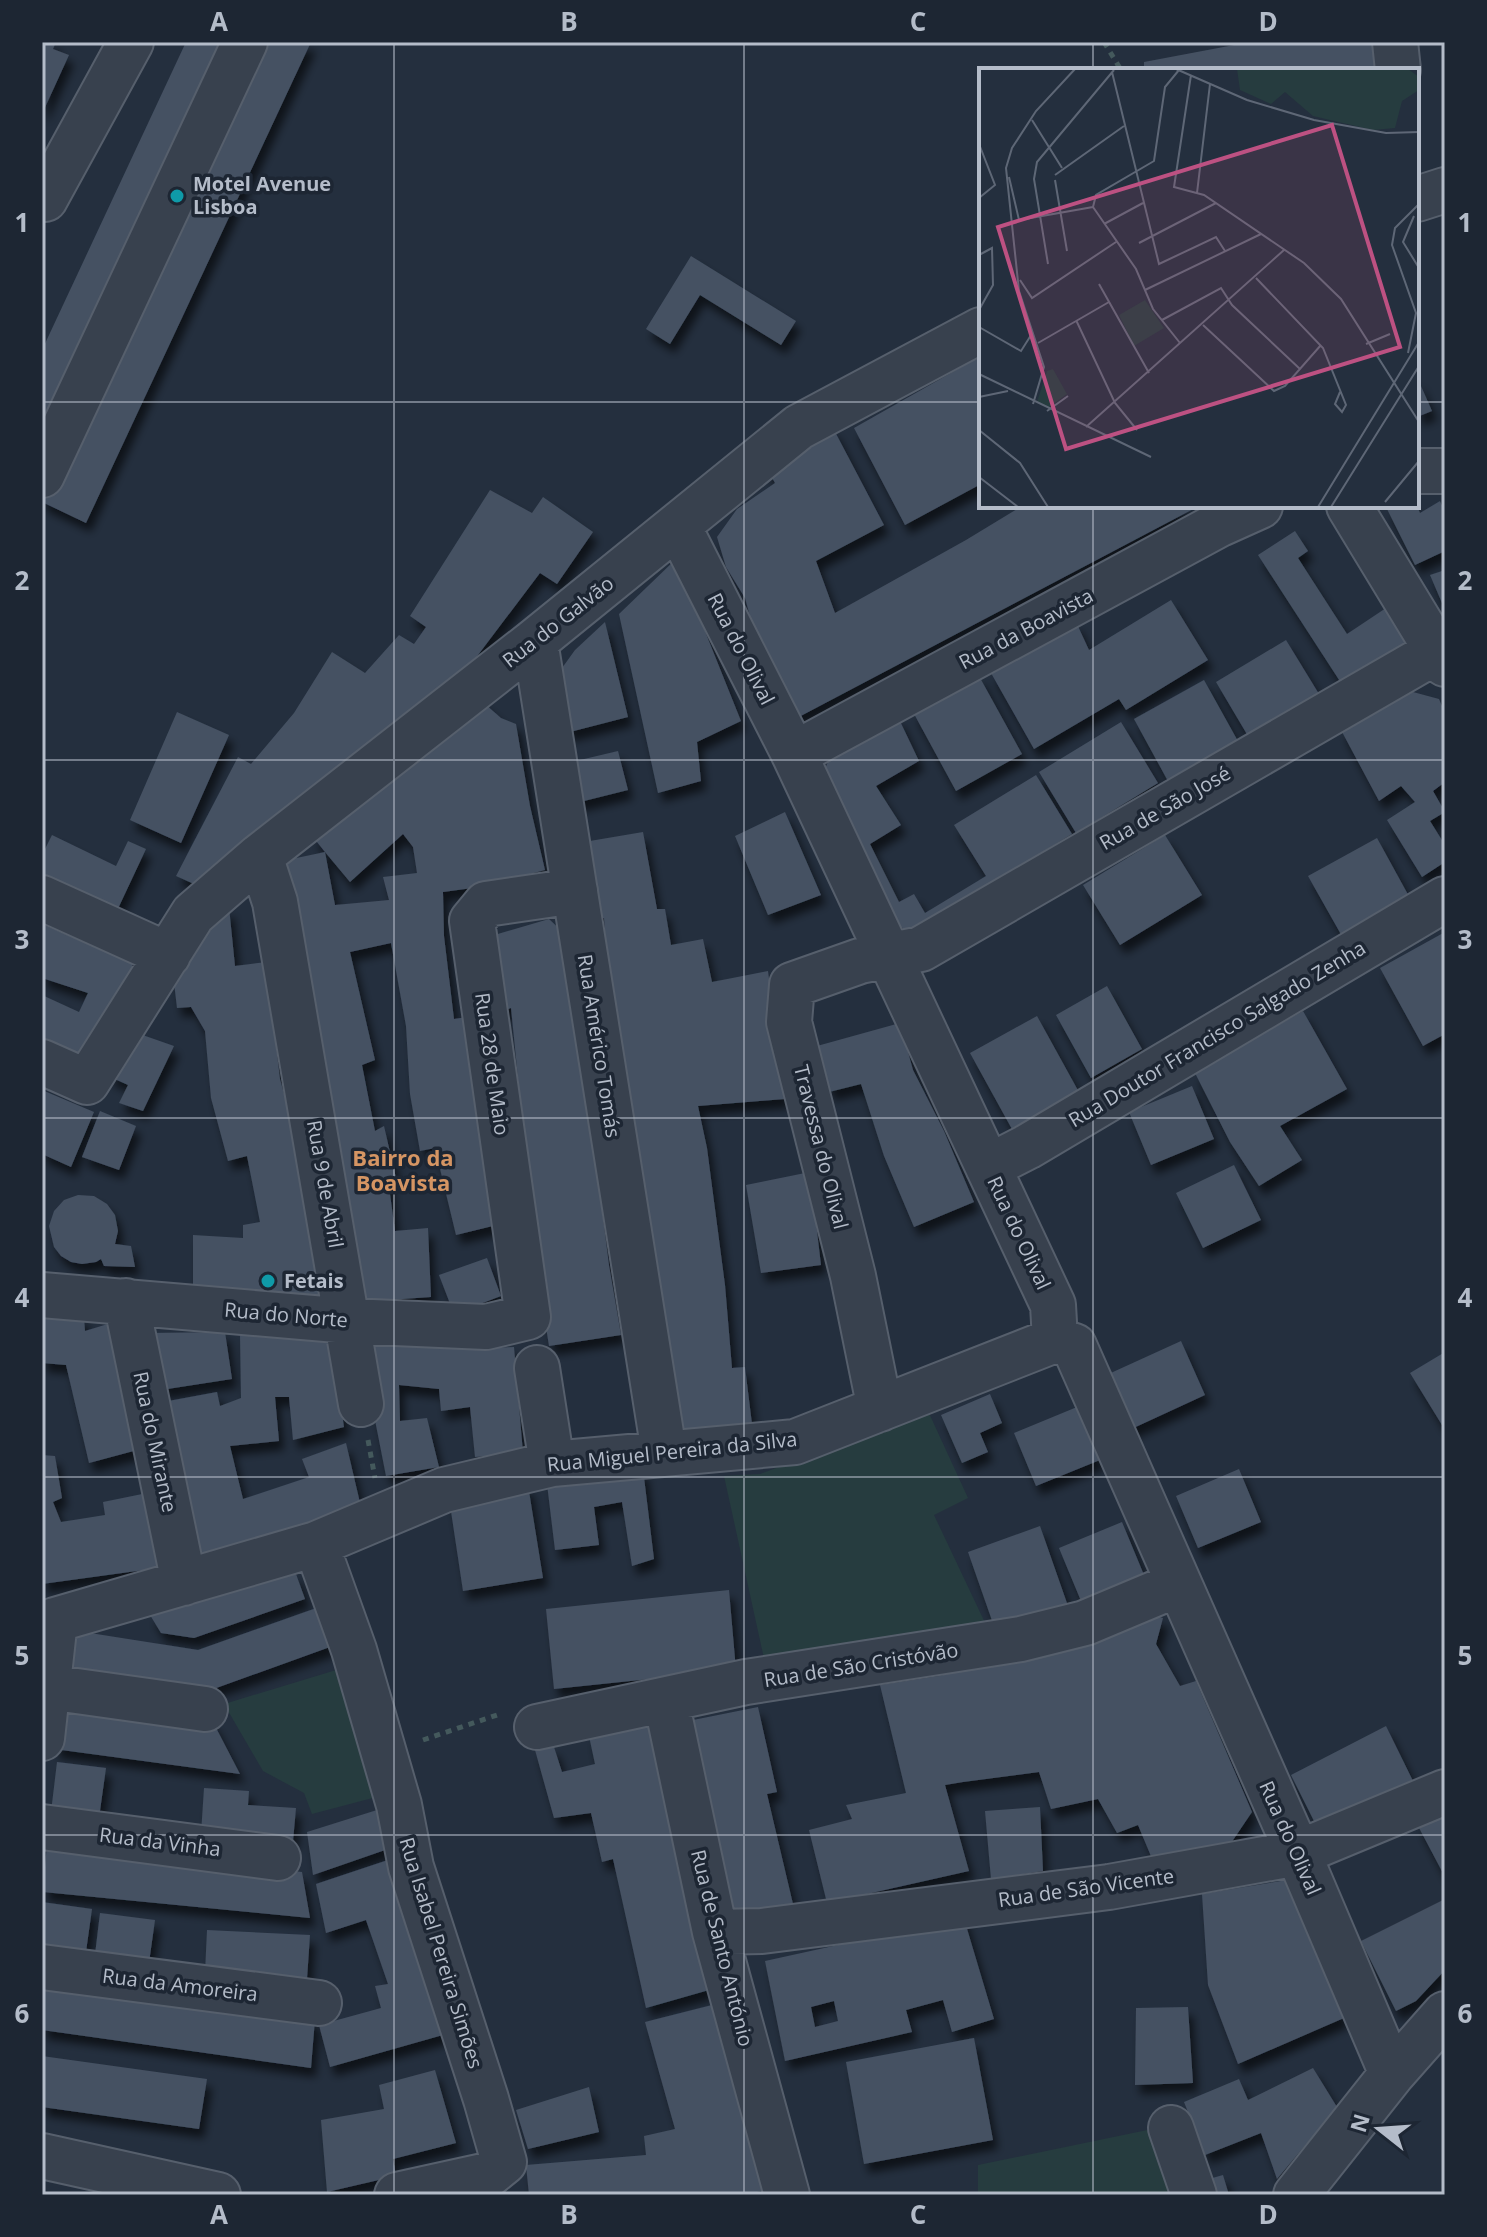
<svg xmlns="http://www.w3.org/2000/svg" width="1487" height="2237" viewBox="0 0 1487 2237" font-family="'Open Sans',sans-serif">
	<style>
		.green { fill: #263c3f }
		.building { fill: #455162; fill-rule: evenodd; filter: url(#shadow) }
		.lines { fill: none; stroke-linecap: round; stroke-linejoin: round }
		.minor-casing { stroke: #565f6c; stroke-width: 48 }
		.path { stroke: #44595c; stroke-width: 5; stroke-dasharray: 6 6; stroke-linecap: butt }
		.minor { stroke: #38414e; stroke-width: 44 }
		.grid { fill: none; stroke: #b4bcc9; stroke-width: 2; stroke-opacity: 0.55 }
		.culture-dot { fill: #0f9aa8; stroke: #1d2633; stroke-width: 3 }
		.labels { text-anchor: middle; stroke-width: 7; stroke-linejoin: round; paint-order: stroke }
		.poi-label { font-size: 20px; font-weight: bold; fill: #b4bcc9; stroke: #1d2633; text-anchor: start }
		.street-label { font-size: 20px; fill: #b4bcc9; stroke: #1d2633 }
		.neighbourhood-label { font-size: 22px; font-weight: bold; fill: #d59563; stroke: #1d2633 }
		.inset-road { fill: none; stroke: #5e6776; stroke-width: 2 }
		.view { fill: #bd5182; fill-opacity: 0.15; stroke: #bd5182; stroke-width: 4 }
		.inset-edge { fill: none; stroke: #b4bcc9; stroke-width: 4 }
		.neatline { fill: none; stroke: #b4bcc9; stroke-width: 3 }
		.grid-label { font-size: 26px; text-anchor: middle; font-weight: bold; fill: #b4bcc9 }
	</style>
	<defs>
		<filter id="shadow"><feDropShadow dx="5" dy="9" stdDeviation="4" flood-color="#0009"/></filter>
	</defs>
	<rect width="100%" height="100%" fill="#242f3e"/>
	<path class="green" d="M928 1411 968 1498 934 1515 988 1629 765 1663 724 1476 760 1474Z
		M346 1667 384 1795 312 1814 304 1793 263 1771 224 1704Z
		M1157 2128 1180 2195H978V2165Z"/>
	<path class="building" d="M42 42H56L53 49 69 55 42 114Z
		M186 42H311L86 523 42 502V350Z
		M1250 42H1374L1375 70H1144V62Z
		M691 256 796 321 781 345 700 295 670 344 646 329Z
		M981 356V484L905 525 854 428Z
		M1417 377 1432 411 1417 417Z
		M833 428 884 525 816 561 835 613 966 540 1022 506H1199L795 719 759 649 745 598 726 567 717 537 737 509 775 483 765 465Z
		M490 490 532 513 543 497 593 532 557 584 540 573 475 659 203 888 176 876 238 757 251 764 294 713 332 652 365 673 399 635 414 644 426 627 410 616Z
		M1440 501 1445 512V551L1415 565 1387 509 1392 506H1417L1420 513Z
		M1295 531 1308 551 1298 558 1347 634 1386 608 1408 643 1343 686 1258 555Z
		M676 559 741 721 697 742 701 781 658 793 619 614Z
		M1445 570V610L1430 575Z
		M1171 600 1208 660 1126 710 1119 699 1034 749 991 673 1076 622 1089 650Z
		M605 622 628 717 566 733 557 675 575 650Z
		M1286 640 1319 694 1248 736 1216 682Z
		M979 676 1022 754 956 791 913 712Z
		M1204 680 1239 743 1169 783 1134 719Z
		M1413 692 1439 699 1445 713V782L1433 791 1445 812 1430 821 1445 845V862L1422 877 1387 820 1415 802 1401 786 1379 801 1341 730Z
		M477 697 501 718 516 724 530 806 545 870 480 887 443 892 444 936 454 1019 467 1017 501 1224 456 1235 435 1148 420 1151 410 1094 406 1026 391 943 350 952 375 1060 362 1065 375 1131 384 1126 396 1178 388 1179 395 1231 428 1228 431 1297 361 1302 282 861 325 852 335 905 389 900 383 877 417 873 413 847 403 834 350 882 325 852 313 837Z
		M177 712 229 735 181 843 130 820Z
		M898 717 919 761 876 786 901 825 870 844 899 902 914 894 925 913 986 876 954 825 1036 775 1072 834 909 933 896 923 824 771 830 757Z
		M1121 722 1158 783 1076 833 1039 772Z
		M618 751 628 790 572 804 563 764Z
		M785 812 821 895 768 915 735 836Z
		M643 832 657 909H665L671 945 703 939 712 982 768 971 785 1099 698 1106 707 1148 725 1285 732 1368 745 1367 752 1424 671 1433 640 1156 607 958 604 918 593 920 578 843Z
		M52 835 116 866 128 841 146 849 115 915 42 880V855Z
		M1165 835 1202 895 1120 945 1083 885Z
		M1377 838 1411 900 1343 938 1308 876Z
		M229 907 235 966 266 962 280 1079 297 1142 322 1302 193 1294V1235L243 1238V1225L260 1222 247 1156 228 1161 211 1098 205 1031 191 1007 177 1008 173 974 201 923Z
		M549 919 567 936 609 1265 621 1335 549 1346 538 1277 511 1008 499 1012 491 936Z
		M42 924 133 964 107 1025 85 1059 42 1041V995L79 1012 88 993 42 978Z
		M1445 932V1034L1423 1046 1380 968Z
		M1107 986 1142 1049 1091 1078 1056 1015Z
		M1303 1011 1347 1089 1280 1126 1302 1160 1259 1186 1230 1142 1195 1073Z
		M1037 1016 1080 1094 1013 1131 970 1053Z
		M900 1023 913 1070 944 1131 974 1202 914 1227 884 1156 861 1084 829 1092 817 1046Z
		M134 1032 174 1046 143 1111 119 1103 128 1085 108 1076Z
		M1192 1086 1214 1139 1151 1165 1129 1112Z
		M42 1090 94 1112 71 1167 42 1154Z
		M100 1111 136 1126 119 1170 82 1157Z
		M1234 1165 1261 1220 1203 1248 1176 1193Z
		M810 1172 821 1265 761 1273 746 1185Z
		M78 1195 94 1196 107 1204 115 1215 118 1231 115 1244 131 1246 135 1267 104 1266 101 1259 96 1262 82 1264 71 1262 61 1256 54 1247 49 1226 54 1211 64 1200Z
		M487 1258 501 1296 454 1314 439 1275Z
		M84 1317 85 1331 111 1323 141 1449 89 1463 66 1365 42 1363V1319Z
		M225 1332 232 1379 161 1390 146 1333Z
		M288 1333 331 1339 344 1427 293 1440 289 1397H275L279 1441 230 1446 243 1499 309 1477 302 1459 346 1443 361 1507 202 1557 163 1402 217 1392 220 1406 241 1398 240 1334Z
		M1181 1341 1205 1395 1127 1431 1102 1377Z
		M366 1343 464 1349 514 1347 523 1453 475 1457 470 1407 441 1411 439 1389 399 1385 400 1421 427 1418 439 1467 386 1476 375 1420Z
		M1445 1352V1423L1442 1425 1410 1373Z
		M990 1394 1002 1423 980 1433 988 1452 962 1463 941 1415Z
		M1077 1407 1100 1460 1036 1486 1014 1433Z
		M42 1455 55 1456 62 1498 53 1502 61 1522 105 1515 103 1502 152 1492 166 1567 42 1584Z
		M643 1469 654 1559 632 1566 622 1502 594 1507 599 1545 555 1550 547 1484Z
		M1239 1469 1261 1522 1198 1548 1176 1496Z
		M528 1485 543 1578 463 1591 449 1498Z
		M1122 1522 1144 1575 1081 1601 1059 1548Z
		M1040 1526 1068 1606 996 1632 968 1552Z
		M296 1574 305 1599 194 1638 161 1633 150 1615Z
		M729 1590 736 1670 554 1689 546 1609Z
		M322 1606 330 1647 208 1691 65 1673 71 1630 198 1650Z
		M1146 1613 1163 1618 1156 1644 1180 1686 1196 1681 1252 1812 1229 1846 1153 1861 1138 1825 1117 1833 1098 1799 1051 1809 1039 1772 963 1782 945 1785 969 1871 827 1903 809 1830 852 1819 846 1805 906 1793 880 1685 939 1676 1059 1648Z
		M61 1699 213 1722 240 1774 54 1749Z
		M758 1707 777 1792 767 1794 793 1904 739 1916 727 1913 688 1721Z
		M650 1718 709 1990 646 2008 613 1859 602 1862 591 1813 554 1818 535 1750 554 1747 562 1772 595 1764 589 1736Z
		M1386 1726 1413 1781 1318 1829 1291 1775Z
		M57 1762 106 1768 99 1818 51 1812Z
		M204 1788 249 1791 248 1805 296 1808 293 1841 201 1834Z
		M1040 1807 1043 1871 991 1879 985 1811Z
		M1445 1809V1877L1417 1824Z
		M377 1810 388 1849 313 1875 307 1832Z
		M47 1843 302 1872 310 1918 43 1892Z
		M394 1858 450 2033 330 2067 319 2025 381 2008 375 1986 388 1984 366 1920 326 1933 316 1884Z
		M1287 1880 1344 2018 1238 2064 1208 1985 1202 1894Z
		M1445 1899V1970L1416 2001 1396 2011 1361 1941Z
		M42 1902 92 1909 85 1959 42 1953Z
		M962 1912 994 2019 952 2032 943 2000 906 2010 912 2032 785 2061 765 1961 888 1934ZM834 2001 838 2021 815 2027 811 2007Z
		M100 1913 155 1920 148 1970 94 1963Z
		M207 1930 310 1935 307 1979 205 1973Z
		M42 1980 315 2019 311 2068 42 2030Z
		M716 2004 764 2191 735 2195H529L526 2165 646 2155 644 2136 675 2129 645 2022Z
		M1188 2007 1193 2083 1135 2085 1136 2008Z
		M974 2038 993 2140 864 2164 846 2062Z
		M42 2056 207 2079 199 2129 42 2107Z
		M1313 2068 1337 2107 1277 2179 1261 2133 1205 2155 1184 2102 1239 2079 1248 2100Z
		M435 2070 456 2143 393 2159 396 2176 327 2192 321 2120 384 2109 379 2085Z
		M589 2087 599 2132 528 2149 516 2110Z
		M1223 2175 1229 2195H1214L1209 2179Z"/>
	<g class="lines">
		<g class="minor-casing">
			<path id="minor" d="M1395 42 1398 70
				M42 197 45 199 131 42
				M1417 199 1445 190
				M1417 471H1445
				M42 475 245 42
				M1349 506 1445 664
				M678 526 794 754 1053 1305 1055 1340 1074 1346 1298 1853 1392 2074
				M535 641 664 1452
				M794 754 1220 524 1260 506
				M260 856 275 902 361 1404
				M42 898 168 955
				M42 1062 87 1082 193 914 260 856 535 641 799 427 981 330
				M988 1167 1027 1147 1445 899
				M42 1295 349 1321 486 1327 528 1317 472 921 486 904 575 891
				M126 1301 184 1583
				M537 1368 552 1464
				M880 1409 853 1276 789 1022 792 985 860 961 921 949 1437 651
				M316 1544 354 1650 399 1805 411 1867 486 2099 504 2162 488 2175 397 2195
				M55 1620 316 1544 444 1490 552 1464 795 1442 1055 1340
				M48 1687 205 1709
				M666 1700 715 1932 787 2195
				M537 1727 746 1682 1021 1639 1085 1623 1178 1584
				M42 1738 55 1620
				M42 1827 278 1858
				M715 1932 762 1931 1109 1887 1298 1853 1445 1792
				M42 1967 319 2003
				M1171 2128 1194 2195
				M42 2156 218 2195
				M1296 2195 1392 2074 1445 2014"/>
		</g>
		<path class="path" d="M1104 42 1121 70
			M368 1440 375 1478
			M423 1740 500 1714"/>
		<use href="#minor" class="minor"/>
	</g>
	<path class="grid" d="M394 42V2195M744 42V2195M1093 42V70M42 402H981M1417 402H1445M1093 506V2195M42 760H1445M42 1118H1445M42 1477H1445M42 1835H1445"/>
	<g class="culture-dot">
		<circle cx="177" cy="196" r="8"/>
		<circle cx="268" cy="1281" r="8"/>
	</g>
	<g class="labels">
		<g class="poi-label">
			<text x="193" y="191">Motel Avenue<tspan x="193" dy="23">Lisboa</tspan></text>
			<text x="284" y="1288">Fetais</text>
		</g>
		<g class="street-label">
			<text transform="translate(558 622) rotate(-38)" y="7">Rua do Galvão</text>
			<text transform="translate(1026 629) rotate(-28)" y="7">Rua da Boavista</text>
			<text transform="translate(741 649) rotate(63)" y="7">Rua do Olival</text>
			<text transform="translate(1165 808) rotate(-30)" y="7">Rua de São José</text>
			<text transform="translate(1217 1034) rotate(-31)" y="7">Rua Doutor Francisco Salgado Zenha</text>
			<text transform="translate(599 1046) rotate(81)" y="7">Rua Américo Tomás</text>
			<text transform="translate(492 1064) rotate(82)" y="7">Rua 28 de Maio</text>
			<text transform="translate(821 1147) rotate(76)" y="7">Travessa do Olival</text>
			<text transform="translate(325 1184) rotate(80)" y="7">Rua 9 de Abril</text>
			<text transform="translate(1019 1233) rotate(65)" y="7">Rua do Olival</text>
			<text transform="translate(286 1315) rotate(5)" y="7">Rua do Norte</text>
			<text transform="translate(155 1442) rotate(78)" y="7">Rua do Mirante</text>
			<text transform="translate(672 1452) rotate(-6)" y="7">Rua Miguel Pereira da Silva</text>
			<text transform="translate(861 1665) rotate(-9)" y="7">Rua de São Cristóvão</text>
			<text transform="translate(1290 1838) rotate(66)" y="7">Rua do Olival</text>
			<text transform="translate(160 1842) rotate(7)" y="7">Rua da Vinha</text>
			<text transform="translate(1086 1888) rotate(-8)" y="7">Rua de São Vicente</text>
			<text transform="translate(722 1948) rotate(76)" y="7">Rua de Santo António</text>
			<text transform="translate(441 1953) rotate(73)" y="7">Rua Isabel Pereira Simões</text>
			<text transform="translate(180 1985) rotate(7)" y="7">Rua da Amoreira</text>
		</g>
		<g class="neighbourhood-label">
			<text x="403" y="1166">Bairro da<tspan x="403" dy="25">Boavista</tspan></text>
		</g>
	</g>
	<g transform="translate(979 68)">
		<rect width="440" height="440" fill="#242f3e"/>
		<path d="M258 1H429L440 9V22L423 33 416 60 394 62 334 48 306 24 292 36 261 22ZM166 232 185 260 155 278 140 247ZM74 301 88 326 69 340 58 334 68 303Z" fill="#263c3f"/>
		<path class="inset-road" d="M197 1 268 32 335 52 407 65 440 64M133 4 180 196 237 169 246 183M212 7 195 119 225 127 325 195 362 231 440 354M53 52 83 100M0 76 16 117 0 130M76 107 145 58M30 109 40 152 114 139M76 112 88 183M218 125 231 16M114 139 117 127 175 93 186 19 200 2M114 139 157 201 174 241 201 275M435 148 424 174 440 200M125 156 164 135M160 175 237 135M0 187 13 180 14 217 0 242M69 196 55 111 58 94 135 2M277 210 344 280 367 337 363 344 356 336 361 324M41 212 53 230 137 174M120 216 170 305M166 222 282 166M97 252 136 335 158 362M183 252 242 220 253 237 321 301M224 257 295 323 306 318 342 277M0 259 42 283 54 264M59 275 130 234M387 276 411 266M429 285 437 245 413 177 416 160 440 136M0 306 172 389M0 329 29 323M54 336 65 299 40 223 27 100 33 80 57 43 96 1M68 343 89 328M107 359 305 182M0 362 41 395 69 439M0 409 39 439M406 434 440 393M339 439 440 274M352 439 440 298"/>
		<path class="view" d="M353 57 421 279 87 381 19 159Z"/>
		<rect width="440" height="440" class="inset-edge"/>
	</g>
	<rect width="1487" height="2237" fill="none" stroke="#1d2633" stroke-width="88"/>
	<g transform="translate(1379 2129) rotate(287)" stroke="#1d2633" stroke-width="6" paint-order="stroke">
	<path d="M0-6L14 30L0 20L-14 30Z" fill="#b4bcc9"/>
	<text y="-12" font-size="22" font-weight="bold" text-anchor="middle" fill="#b4bcc9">N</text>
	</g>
	<rect x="44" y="44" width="1399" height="2149" class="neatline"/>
	<g class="grid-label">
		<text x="219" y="31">A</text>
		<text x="569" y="31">B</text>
		<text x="918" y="31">C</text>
		<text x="1268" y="31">D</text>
		<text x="22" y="232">1</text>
		<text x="1465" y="232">1</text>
		<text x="22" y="590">2</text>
		<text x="1465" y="590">2</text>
		<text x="22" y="949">3</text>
		<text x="1465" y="949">3</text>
		<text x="22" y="1307">4</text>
		<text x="1465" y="1307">4</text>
		<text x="22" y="1665">5</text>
		<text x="1465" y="1665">5</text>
		<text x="22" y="2023">6</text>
		<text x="1465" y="2023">6</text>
		<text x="219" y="2224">A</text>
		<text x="569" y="2224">B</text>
		<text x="918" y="2224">C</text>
		<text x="1268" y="2224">D</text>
	</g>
</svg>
